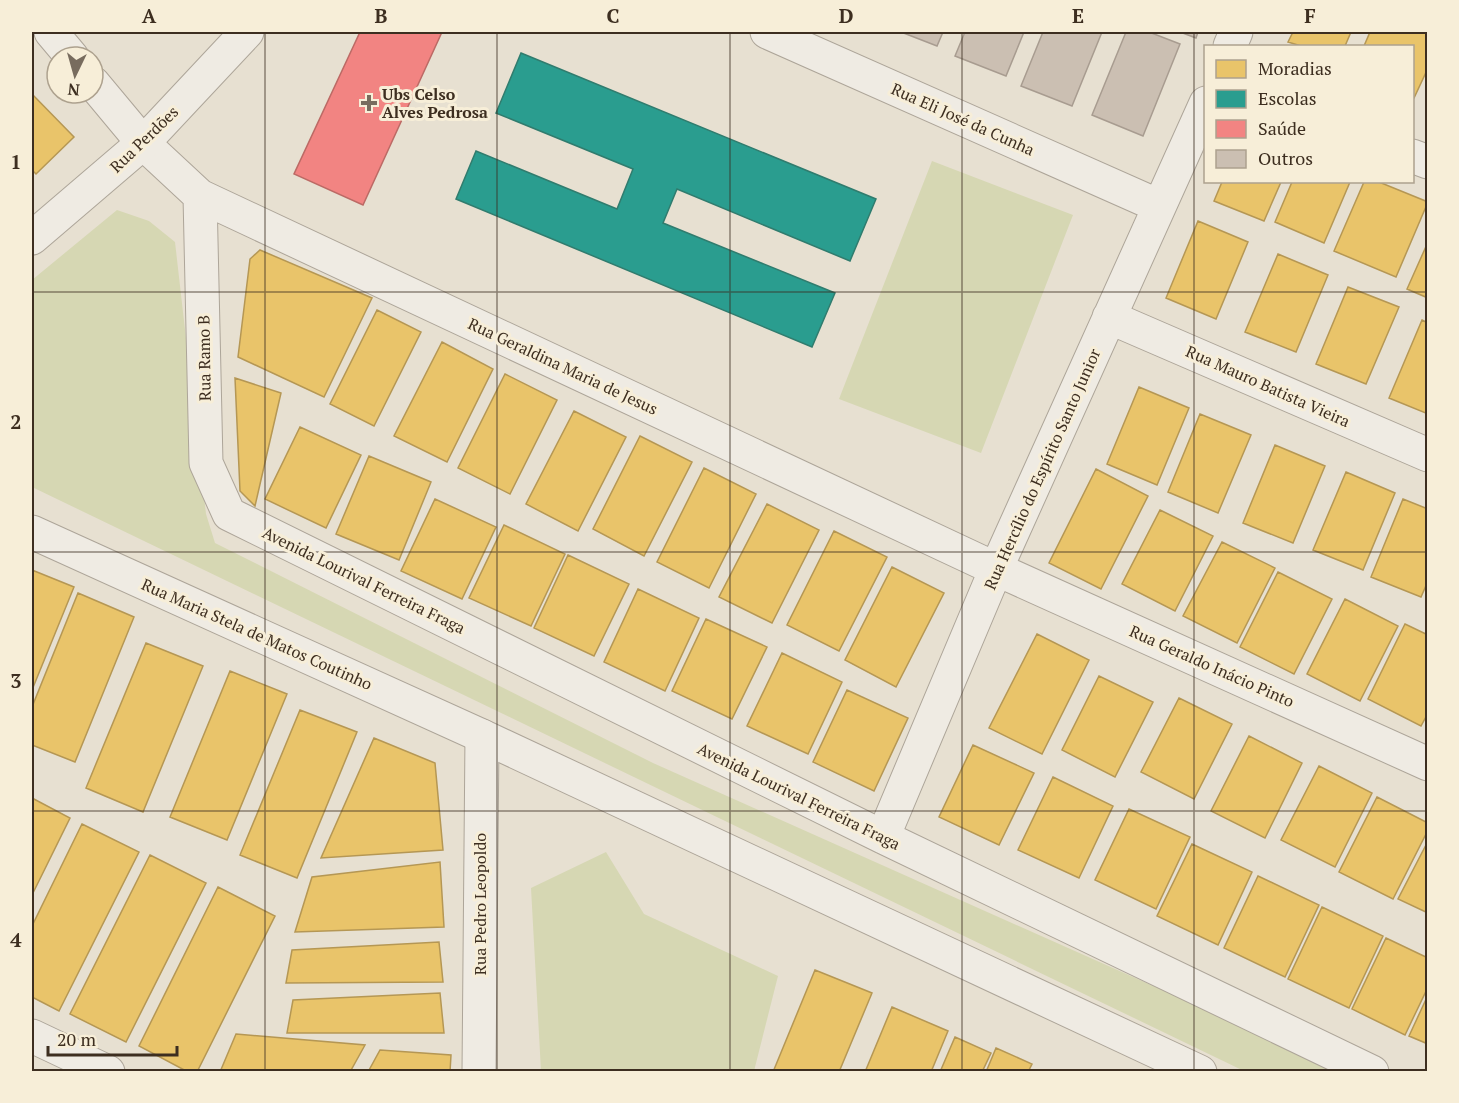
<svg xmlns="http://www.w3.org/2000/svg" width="1459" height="1103" viewBox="0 0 1459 1103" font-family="'PT Serif',serif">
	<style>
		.grass { fill: #d6d7b3 }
		.homes { fill: #e9c46a; stroke: #b59754; stroke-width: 1.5 }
		.schools { fill: #2a9d8f; stroke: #307c6e; stroke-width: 1.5 }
		.health { fill: #f28482; stroke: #bc6a65; stroke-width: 1.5 }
		.building { fill: #cbbfb2; stroke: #a89c90; stroke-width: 1.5 }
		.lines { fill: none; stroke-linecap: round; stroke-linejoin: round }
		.minor-casing { stroke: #ada599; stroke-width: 35 }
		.tertiary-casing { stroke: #ada599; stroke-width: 35 }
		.minor { stroke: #efebe3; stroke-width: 33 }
		.tertiary { stroke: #efebe3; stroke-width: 33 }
		.grid { fill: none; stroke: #3d2e20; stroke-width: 1.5; stroke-opacity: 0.55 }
		.poi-dot { fill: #786c5e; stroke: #f7eed8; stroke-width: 2 }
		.labels { text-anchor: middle; stroke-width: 6; stroke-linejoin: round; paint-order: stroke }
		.poi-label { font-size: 16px; font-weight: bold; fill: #3d2e20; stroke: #f7eed8; text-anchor: start }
		.street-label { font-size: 16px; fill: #3d2e20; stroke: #f7eed8 }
		.neatline { fill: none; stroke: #3d2e20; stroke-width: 2 }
		.grid-label { font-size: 20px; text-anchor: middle; font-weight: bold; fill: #3d2e20 }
	</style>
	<rect width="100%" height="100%" fill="#e7e0d1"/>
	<path class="grass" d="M932 161 1073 215 981 453 839 399Z
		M117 210 149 221 175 242 206 514 215 543 653 763 1344 1071H1244L32 487V280Z
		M606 852 644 914 778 976 754 1071H541L531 888Z"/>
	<path class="homes" d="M1293 32H1351L1345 46H1301L1288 42Z
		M1370 32H1428V68L1414 98H1412V46H1364Z
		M32 94 74 137 36 174 32 170Z
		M1222 182H1281L1264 221 1214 201Z
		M1292 182H1350L1324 243 1275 222Z
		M1364 182H1379L1428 202 1396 277 1334 251Z
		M1198 221 1248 242 1216 319 1166 298Z
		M1428 242V298L1407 289Z
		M260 250 372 298 324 397 238 357 250 259Z
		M1278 254 1328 275 1296 352 1245 332Z
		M1348 287 1399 307 1366 384 1316 364Z
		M377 310 421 332 374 426 330 404Z
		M1422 320 1428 323V414L1389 398Z
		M442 342 493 369 447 462 394 436Z
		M505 374 557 400 510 494 458 468Z
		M235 378 281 393 255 506 240 491Z
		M1139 387 1189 408 1157 485 1107 464Z
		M574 411 626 437 578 531 526 504Z
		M1200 414 1251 435 1218 513 1168 492Z
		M300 427 361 455 326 528 265 499Z
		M640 436 692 462 644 556 593 529Z
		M1275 445 1325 466 1293 543 1243 523Z
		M369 456 431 482 399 560 336 534Z
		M704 468 756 494 709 588 657 562Z
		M1096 469 1148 496 1101 589 1049 563Z
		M1346 472 1395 493 1363 570 1313 550Z
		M435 499 496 527 462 599 401 571Z
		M1403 499 1428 509V581L1421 597 1371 577Z
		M767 504 819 530 772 623 719 597Z
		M1160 510 1213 536 1175 611 1122 584Z
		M504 525 565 554 531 626 469 598Z
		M834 531 887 557 839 651 787 625Z
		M1222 542 1275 568 1237 643 1183 616Z
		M568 555 629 584 594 656 534 628Z
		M892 567 944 593 896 687 845 660Z
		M32 570 74 587 32 690Z
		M1278 572 1332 599 1294 674 1240 647Z
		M638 589 699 618 665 691 604 662Z
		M78 593 134 617 75 762 32 745V707Z
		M1345 599 1398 626 1360 701 1307 674Z
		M706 619 767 647 732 719 672 691Z
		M1405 624 1428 635V713L1421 726 1368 699Z
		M1037 634 1089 660 1042 754 989 728Z
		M146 643 203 666 143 812 86 788Z
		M782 653 842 682 808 754 747 726Z
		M230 671 287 694 227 840 170 817Z
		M1099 676 1153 702 1115 777 1062 750Z
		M847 690 908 718 874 791 813 762Z
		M1179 698 1232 724 1194 799 1141 772Z
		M300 710 357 732 297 878 240 855Z
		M1249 736 1302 763 1265 838 1211 811Z
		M374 738 435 763 443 850 321 858Z
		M973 745 1034 773 999 845 939 817Z
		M1319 766 1372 793 1335 867 1281 840Z
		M1053 777 1113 806 1079 878 1018 850Z
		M1377 797 1428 823V830L1393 899 1339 872Z
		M32 798 70 818 32 895Z
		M1129 809 1190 837 1156 909 1095 880Z
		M82 824 139 852 59 1011 32 997V926Z
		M1428 841V913L1398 899Z
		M1192 844 1252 872 1218 945 1157 916Z
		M150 855 206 883 126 1042 70 1014Z
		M440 862 444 927 295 932 312 877Z
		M1258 876 1319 905 1285 977 1224 948Z
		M218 887 275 916 197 1072H188L139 1046Z
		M1322 907 1383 936 1349 1008 1288 979Z
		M1386 938 1428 958V987L1405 1035 1352 1009Z
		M439 942 443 982 286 983 292 950Z
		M815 970 872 993 839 1072H773Z
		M440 993 444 1033H287L293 1000Z
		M1428 995V1044L1409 1036Z
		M892 1007 948 1031 931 1072H865Z
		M236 1034 365 1045 350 1072H220Z
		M955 1037 991 1053 982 1072H940Z
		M996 1048 1032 1064 1028 1072H986Z
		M380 1050 451 1055 450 1072H368Z"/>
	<path class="schools" d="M521 53 876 199 850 261 677 189 663 223 835 293 812 347 456 199 476 151 617 209 633 169 496 113Z"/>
	<path class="health" d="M360 32H442L363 205 294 174Z"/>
	<path class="building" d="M901 32H943L937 46Z
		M965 32H1024L1006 76 955 56Z
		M1043 32H1102L1072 106 1021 86Z
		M1126 32H1149L1180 44 1143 136 1092 115Z
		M1180 32H1198L1196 38Z"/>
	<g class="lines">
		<g class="minor-casing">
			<path id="minor" d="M51 32 72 57
				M767 32 1159 206
				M1230 46 1236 32
				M93 83 143 143 200 196 996 569 1428 764
				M1412 156 1428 162
				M200 196 206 463 229 514 883 837 1372 1072
				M1109 317 1428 455
				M883 837 996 569 1206 103
				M32 1036 108 1072
				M479 1072 482 736"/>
		</g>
		<g class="tertiary-casing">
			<path id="tertiary" d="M32 238 143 143 247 32
				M32 532 482 736 1200 1072"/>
		</g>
		<use href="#minor" class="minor"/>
		<use href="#tertiary" class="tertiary"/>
	</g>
	<path class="grid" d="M265 32V1072M497 32V1072M730 32V1072M962 32V1072M1194 32V1072M32 292H1428M32 552H1428M32 811H1428"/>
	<path class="poi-dot" d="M366 94h6v6h6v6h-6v6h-6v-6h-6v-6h6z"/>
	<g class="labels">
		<g class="poi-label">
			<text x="382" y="100">Ubs Celso<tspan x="382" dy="18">Alves Pedrosa</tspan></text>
		</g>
		<g class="street-label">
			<text transform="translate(963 119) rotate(24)" y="6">Rua Eli José da Cunha</text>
			<text transform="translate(144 139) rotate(-44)" y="6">Rua Perdões</text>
			<text transform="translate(204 358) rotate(-91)" y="6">Rua Ramo B</text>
			<text transform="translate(563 366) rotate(25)" y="6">Rua Geraldina Maria de Jesus</text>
			<text transform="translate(1268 386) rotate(24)" y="6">Rua Mauro Batista Vieira</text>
			<text transform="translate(1042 469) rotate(-66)" y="6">Rua Hercílio do Espírito Santo Junior</text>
			<text transform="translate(364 580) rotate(26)" y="6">Avenida Lourival Ferreira Fraga</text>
			<text transform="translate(257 634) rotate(24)" y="6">Rua Maria Stela de Matos Coutinho</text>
			<text transform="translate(1212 666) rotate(24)" y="6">Rua Geraldo Inácio Pinto</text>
			<text transform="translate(799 796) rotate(26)" y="6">Avenida Lourival Ferreira Fraga</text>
			<text transform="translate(480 904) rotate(-90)" y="6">Rua Pedro Leopoldo</text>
		</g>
	</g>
	<rect width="1459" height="1103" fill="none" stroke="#f7eed8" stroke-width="66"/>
	<rect x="1204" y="45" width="210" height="138" fill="#f7eed8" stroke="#ada18e" stroke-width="1.5"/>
	<rect x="1216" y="60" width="30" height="18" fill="#e9c46a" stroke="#ada18e" stroke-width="1.5"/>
	<text x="1258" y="75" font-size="18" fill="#3d2e20">Moradias</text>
	<rect x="1216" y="90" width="30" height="18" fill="#2a9d8f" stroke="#ada18e" stroke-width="1.5"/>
	<text x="1258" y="105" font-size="18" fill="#3d2e20">Escolas</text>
	<rect x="1216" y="120" width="30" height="18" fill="#f28482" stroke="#ada18e" stroke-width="1.5"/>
	<text x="1258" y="135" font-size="18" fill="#3d2e20">Saúde</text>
	<rect x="1216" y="150" width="30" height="18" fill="#cbbfb2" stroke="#ada18e" stroke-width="1.5"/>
	<text x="1258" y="165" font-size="18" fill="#3d2e20">Outros</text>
	<g transform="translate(75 75) rotate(185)"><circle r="28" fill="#f7eed8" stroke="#ada18e" stroke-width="1.5"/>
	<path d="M0-4.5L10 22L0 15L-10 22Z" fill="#786c5e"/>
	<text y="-9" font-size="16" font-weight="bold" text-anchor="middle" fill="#3d2e20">N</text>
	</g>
	<path d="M48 1046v9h129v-9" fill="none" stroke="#3d2e20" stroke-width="3"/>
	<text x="57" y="1046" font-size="18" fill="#3d2e20" stroke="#f7eed8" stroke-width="4.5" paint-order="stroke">20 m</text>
	<rect x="33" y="33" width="1393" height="1037" class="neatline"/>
	<g class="grid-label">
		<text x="149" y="23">A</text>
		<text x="381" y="23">B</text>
		<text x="613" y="23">C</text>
		<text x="846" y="23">D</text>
		<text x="1078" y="23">E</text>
		<text x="1310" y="23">F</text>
		<text x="16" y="169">1</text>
		<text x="16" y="429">2</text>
		<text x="16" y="688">3</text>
		<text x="16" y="947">4</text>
	</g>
</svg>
